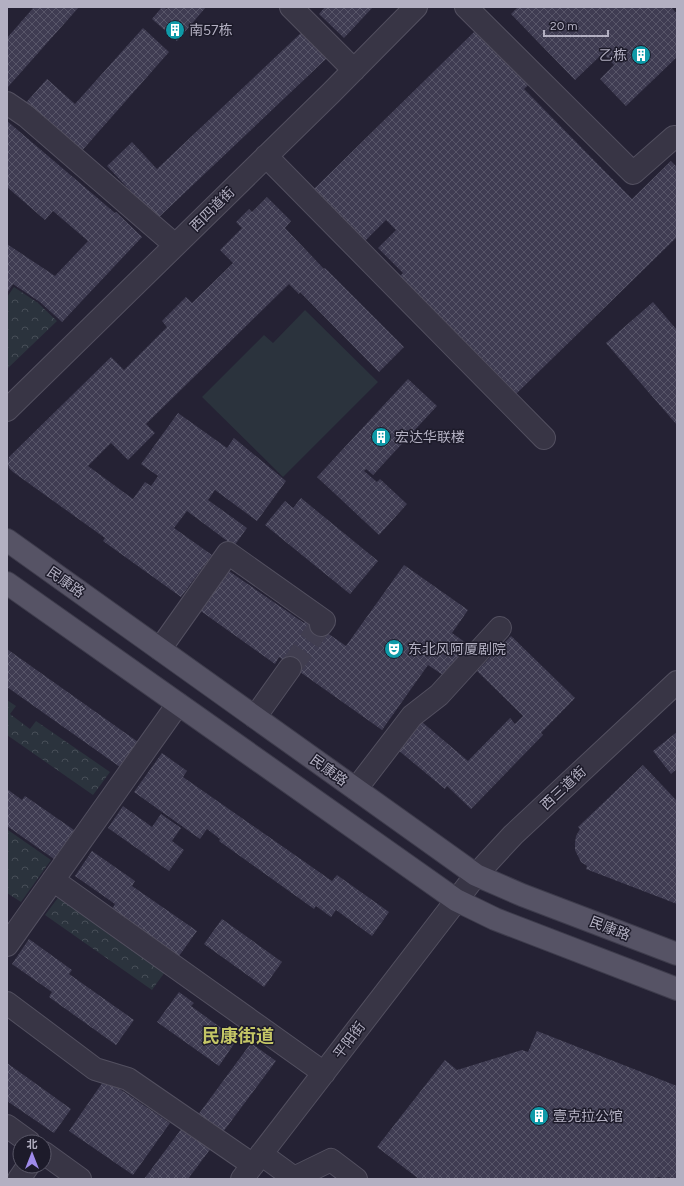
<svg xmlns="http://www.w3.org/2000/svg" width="684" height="1186" viewBox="0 0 684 1186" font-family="Figtree,'Noto Sans SC',sans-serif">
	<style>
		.green { fill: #2b333d }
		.forest { fill: url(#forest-crowns) }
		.building { fill: url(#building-cross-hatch) }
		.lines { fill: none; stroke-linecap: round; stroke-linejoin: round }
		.minor-tunnel { stroke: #413e50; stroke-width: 22; stroke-dasharray: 22 11; stroke-linecap: butt }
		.minor-casing { stroke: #535060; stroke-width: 24 }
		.major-casing { stroke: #3e3c4c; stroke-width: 24 }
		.minor { stroke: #383545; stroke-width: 22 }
		.major { stroke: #565365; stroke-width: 22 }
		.labels { text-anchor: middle; stroke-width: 3; stroke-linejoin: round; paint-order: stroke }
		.poi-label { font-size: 14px; fill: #b3b0c2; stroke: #1d1b2a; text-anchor: start }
		.street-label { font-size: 14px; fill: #b3b0c2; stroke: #1d1b2a }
		.district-label { font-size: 18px; font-weight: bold; fill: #c4c666; stroke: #1d1b2a }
	</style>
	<defs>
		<pattern id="forest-crowns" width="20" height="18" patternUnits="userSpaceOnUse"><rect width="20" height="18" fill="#2b333d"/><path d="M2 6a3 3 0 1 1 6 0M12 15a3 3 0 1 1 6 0" fill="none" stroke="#474e57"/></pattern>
		<pattern id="building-cross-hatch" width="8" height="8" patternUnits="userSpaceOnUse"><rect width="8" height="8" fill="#3f3c52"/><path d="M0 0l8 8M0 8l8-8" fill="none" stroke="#585669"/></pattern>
	</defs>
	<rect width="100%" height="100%" fill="#252234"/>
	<path class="green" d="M305 310 378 382 283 477 202 397 264 335 273 343Z"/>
	<path class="forest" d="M14 287 38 303 57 321 7 369V297Z
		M7 700 16 706 10 714 30 729 36 721 110 772 93 795 7 735Z
		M8 830 51 860 21 902 7 893Z
		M60 895 167 969 152 990 45 915Z"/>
	<path class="building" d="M34 7H79L7 88V38Z
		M162 7 167 9 169 7H206L177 41 152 19Z
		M325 7H373L344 38 319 14Z
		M518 7H671L677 14V57L626 106 600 79 614 65 603 53 575 80 511 14Z
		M143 28 169 52 79 154 24 105 47 79 75 104Z
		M476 30 529 84 524 89 632 199 671 161 677 167V237L515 395 399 277 403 273 378 248 396 230 386 220 363 243 312 191Z
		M303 31 328 57 157 219 107 166 132 142 157 169Z
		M7 121 115 213 116 212 142 237 62 322 40 302 13 284 7 293V244L55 276 88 241 53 211 45 220 7 187Z
		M267 197 291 221 285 228 324 269 325 268 404 347 379 372 300 292 299 294 289 284 146 424 155 433 128 460 111 443 88 466 133 499 145 482 151 486 158 476 141 464 178 413 227 448 234 438 286 481 257 521 215 490 208 500 247 528 234 546 187 511 174 528 212 555 181 597 103 541 105 538 13 472 9 468 8 463 9 457 111 357 124 370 167 327 162 321 186 297 192 303 233 263 220 250 242 228 236 222 249 209 252 212Z
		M653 302 677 330V425L606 343Z
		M408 379 437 406 373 475 366 469 364 471 377 482 380 479 407 504 379 535 317 477Z
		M301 498 378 561 350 594 265 525 285 501 293 508Z
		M404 565 468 610 452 633 469 645 446 677 428 665 382 730 279 657 275 664 198 609 226 569 304 623 307 619 346 646Z
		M511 636 575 698 541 733 543 735 471 809 447 786 445 789 398 750 422 722 468 761 510 718 515 724 523 716 477 671Z
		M7 649 138 742 120 767 7 687Z
		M677 732V769L671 774 653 751Z
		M162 753 187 771 183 777 332 881 337 875 389 912 372 936 336 910 331 917 316 906 314 909 219 841 220 839 207 829 200 839 134 792Z
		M643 765 677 801V904L586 869 587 866 581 862 575 850V843L576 836 580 829 578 827Z
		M7 789 22 800 25 796 74 830 54 859 7 826Z
		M123 806 152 827 161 814 181 828 172 841 184 850 169 871 108 828Z
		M92 851 135 881 132 886 197 931 179 956 112 909 115 904 75 876Z
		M222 919 282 962 264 987 204 944Z
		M29 939 72 970 69 974 134 1020 116 1045 49 997 52 992 12 964Z
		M179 992 194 1003 191 1006 224 1030 226 1026 240 1035 219 1066 157 1022Z
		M537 1031 677 1086V1179H663L659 1177 653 1179H419L377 1147 445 1060 457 1070 522 1050 528 1052Z
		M251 1043 276 1061 188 1179H144L194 1112 198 1115Z
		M7 1063 71 1109 54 1133 7 1101Z
		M105 1079 170 1123 133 1175 69 1131Z"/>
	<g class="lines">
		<path class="minor-tunnel" d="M290 668 321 625"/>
		<g class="minor-casing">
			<path id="minor" d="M291 7 354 70
				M466 7 633 173 674 137
				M7 103 26 116 175 245
				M266 156 544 438
				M7 410 331 93 416 7
				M160 649 228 553 324 621 321 625
				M255 717 290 668
				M356 789 412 716 439 695 500 628
				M53 880 324 1073
				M7 945 178 704
				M7 1003 95 1069 128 1079 253 1165
				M7 1126 29 1142
				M44 1153 80 1179
				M261 1154 294 1178 331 1160 356 1179
				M19 1179 28 1166
				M242 1179 476 875 513 835 677 682"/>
		</g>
		<g class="major-casing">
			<path id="major" d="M7 540 476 875 522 895 677 954
				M7 583 456 900 495 919 677 989"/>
		</g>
		<use href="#minor" class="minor"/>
		<use href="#major" class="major"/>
	</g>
	<defs>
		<g id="building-disc" transform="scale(1)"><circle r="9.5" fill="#0f9aa8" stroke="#1d1b2a"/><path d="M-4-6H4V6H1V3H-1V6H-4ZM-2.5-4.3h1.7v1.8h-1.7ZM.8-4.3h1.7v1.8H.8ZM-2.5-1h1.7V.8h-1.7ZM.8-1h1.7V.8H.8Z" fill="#fff"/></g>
		<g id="theatre-disc" transform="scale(1)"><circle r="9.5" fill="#0f9aa8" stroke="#1d1b2a"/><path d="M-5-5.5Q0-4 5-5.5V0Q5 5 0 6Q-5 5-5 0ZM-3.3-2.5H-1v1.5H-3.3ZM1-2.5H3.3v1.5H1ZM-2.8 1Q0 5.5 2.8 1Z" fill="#fff"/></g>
	</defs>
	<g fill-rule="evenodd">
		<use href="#building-disc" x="175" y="30"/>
		<use href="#building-disc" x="641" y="55"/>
		<use href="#building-disc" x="381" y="437"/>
		<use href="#theatre-disc" x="394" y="649"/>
		<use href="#building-disc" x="539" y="1116"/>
	</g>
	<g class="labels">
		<g class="poi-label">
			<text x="189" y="35">南57栋</text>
			<text x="627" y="60" text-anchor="end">乙栋</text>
			<text x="395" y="442">宏达华联楼</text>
			<text x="408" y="654">东北风阿厦剧院</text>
			<text x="553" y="1121">壹克拉公馆</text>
		</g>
		<g class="street-label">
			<text transform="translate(212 209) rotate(-45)" y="5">西四道街</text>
			<text transform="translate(66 582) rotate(35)" y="5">民康路</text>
			<text transform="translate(329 770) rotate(36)" y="5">民康路</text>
			<text transform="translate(563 788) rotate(-43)" y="5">西三道街</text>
			<text transform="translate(610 928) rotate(21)" y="5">民康路</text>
			<text transform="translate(349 1040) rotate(-53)" y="5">平阳街</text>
		</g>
		<g class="district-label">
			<text x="238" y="1042">民康街道</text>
		</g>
	</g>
	<rect width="684" height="1186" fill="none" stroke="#b3b0c2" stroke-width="16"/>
	<g transform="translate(32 1154)"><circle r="19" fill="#1d1b2a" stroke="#595767"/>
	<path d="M0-3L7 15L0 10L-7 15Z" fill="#9f8beb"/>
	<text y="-6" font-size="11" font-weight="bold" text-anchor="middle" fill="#b3b0c2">北</text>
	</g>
	<path d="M544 30v6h64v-6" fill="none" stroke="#b3b0c2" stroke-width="2"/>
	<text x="550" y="30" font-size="12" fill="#b3b0c2" stroke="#1d1b2a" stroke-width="3" paint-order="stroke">20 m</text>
</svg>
